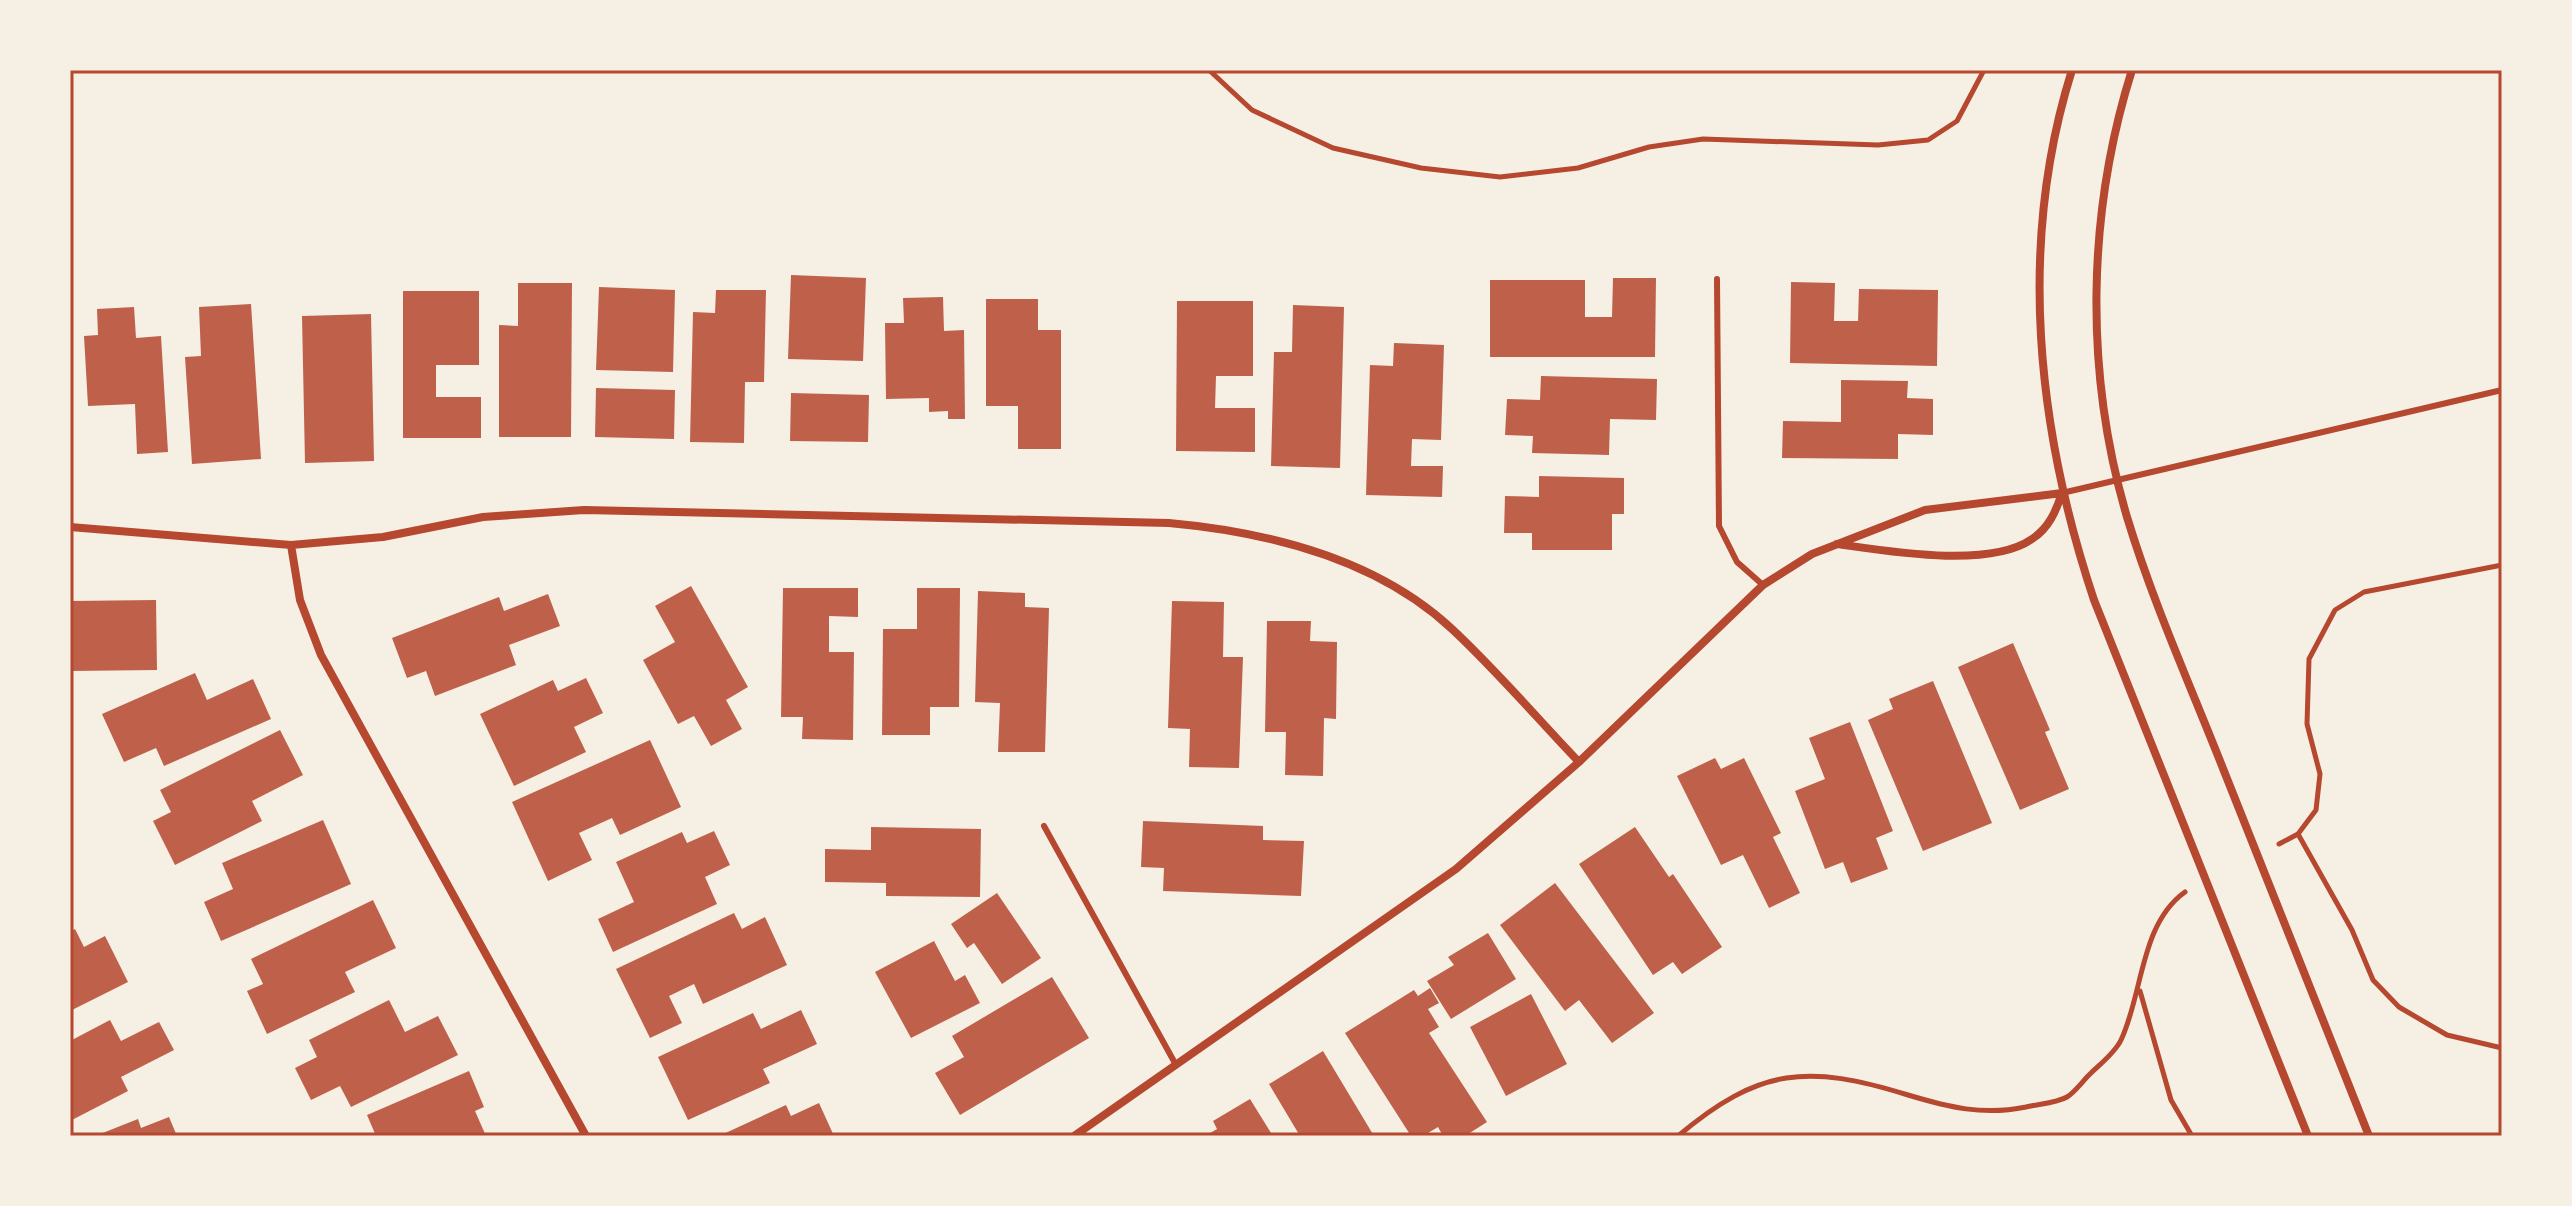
<svg xmlns="http://www.w3.org/2000/svg" width="2572" height="1206" viewBox="0 0 2572 1206" font-family="Poppins,sans-serif">
	<style>
		.building { fill: #bf614a }
		.lines { fill: none; stroke-linecap: round; stroke-linejoin: round }
		.path { stroke: #b5482f; stroke-width: 5 }
		.service { stroke: #b5482f; stroke-width: 6 }
		.minor { stroke: #b5482f; stroke-width: 8 }
		.neatline { fill: none; stroke: #b5482f; stroke-width: 3 }
	</style>
	<rect width="100%" height="100%" fill="#f6efe4"/>
	<path class="building" d="M791 275 866 278 863 361 788 359Z
		M1613 278H1656L1655 357H1490V280H1585V317H1612Z
		M1791 282 1835 283 1834 321H1858L1859 289 1938 290 1937 366 1790 363Z
		M518 283H572L571 437H499V325L518 326Z
		M599 287 675 290 673 372 596 370Z
		M716 290H766L764 382H745L744 443 690 442 693 312 715 313Z
		M403 291H479V365H436V397H481V438H403Z
		M943 297 944 331 964 330 965 419H948V411L929 412V398L886 399 885 323H904L903 298Z
		M986 299H1038V330H1061V449H1018V406H986Z
		M1177 301H1253V376H1216L1215 408H1255V452L1176 451Z
		M251 304 261 459 192 464 185 357 201 356 199 307Z
		M1293 305 1344 307 1340 468 1271 466 1274 352H1292Z
		M134 307 136 338 161 336 168 452 137 454 135 404 88 406 84 336 98 335 97 309Z
		M371 314 374 461 305 463 302 316Z
		M1394 343 1444 345 1441 440 1412 439 1411 466H1443L1442 497 1366 495 1370 365 1393 366Z
		M1541 376 1657 379 1656 420 1610 419 1609 455 1532 453 1533 436 1505 435 1507 399 1540 400Z
		M1841 380 1908 381 1907 398 1933 399V435L1898 434V459L1782 458 1783 421 1841 422Z
		M596 388 675 390 674 439 595 437Z
		M791 393 869 395 868 442 790 441Z
		M1539 476 1624 478V514H1612V550H1532V533H1504L1505 496 1539 497Z
		M691 586 748 687 726 700 742 729 711 746 694 716 678 724 643 660 675 642 655 606Z
		M783 588H858V617L829 616V652H854L853 740 802 739 803 717H781Z
		M917 588H960L959 707H930V735H882L883 629H917Z
		M978 591 1025 593V607L1049 608 1045 752H998L1000 703 975 702Z
		M548 594 560 626 509 645 516 665 435 696 426 671 407 678 392 638 499 597 504 611Z
		M156 600 157 670 70 671V601Z
		M1172 601 1224 602 1223 657H1243L1239 768 1189 767 1190 729 1168 728Z
		M1267 621H1311L1310 641 1337 642 1336 719 1324 718 1323 776 1285 775 1286 732H1265Z
		M2013 643 2050 730 2045 732 2069 789 2020 810 1958 667Z
		M195 673 207 700 253 679 271 719 164 766 156 748 124 762 102 714Z
		M586 678 603 713 574 727 586 752 514 786 480 714 553 680 558 691Z
		M1933 681 1992 823 1923 851 1868 720 1893 709 1889 699Z
		M1850 722 1893 831 1876 838 1888 869 1851 883 1843 862 1825 869 1795 791 1825 779 1809 738Z
		M280 730 303 775 252 801 262 821 175 865 153 821 171 812 160 790Z
		M650 740 681 807 620 835 612 818 579 833 592 860 548 881 512 802Z
		M1715 758 1721 769 1744 758 1781 833 1773 837 1800 893 1769 908 1743 855 1721 865 1677 776Z
		M323 820 351 884 221 941 204 902 233 889 222 863Z
		M1143 821 1263 826V840L1304 841 1301 896 1163 891 1164 868 1141 867Z
		M871 827 981 829 980 897 886 896V883L825 882V849L871 850Z
		M1635 827 1669 877 1673 874 1722 947 1682 974 1673 962 1653 975 1579 864Z
		M714 831 730 865 705 877 717 904 613 952 598 919 634 902 616 862 682 832 687 843Z
		M1555 883 1654 1013 1612 1043 1579 1000 1565 1011 1500 925Z
		M997 893 1041 958 1002 984 974 943 967 948 951 924Z
		M373 900 396 948 345 972 355 992 267 1034 247 991 263 984 251 959Z
		M734 913 742 929 765 917 787 965 703 1004 694 984 669 996 682 1023 650 1038 616 969Z
		M75 929 84 947 105 936 128 982 70 1011V932Z
		M1488 933 1516 979 1451 1019 1427 981 1454 965 1448 957Z
		M934 941 955 981 965 975 980 1003 911 1038 875 972Z
		M1052 977 1089 1038 960 1115 935 1073 964 1057 952 1036Z
		M1430 988 1439 1003 1428 1009 1439 1027 1429 1033 1487 1122 1465 1136H1443L1438 1127 1423 1136H1411L1345 1033 1414 990 1418 996Z
		M1531 994 1567 1064 1506 1096 1470 1027Z
		M389 1000 405 1032 438 1016 458 1055 351 1107 340 1086 311 1100 295 1068 317 1057 309 1040Z
		M801 1010 817 1044 763 1069 770 1083 688 1120 658 1057 753 1013 761 1029Z
		M110 1020 121 1041 159 1022 174 1050 121 1077 128 1091 70 1121V1041Z
		M1323 1051 1374 1136H1300L1269 1084Z
		M469 1071 484 1107 475 1111 486 1136H376L367 1115Z
		M1250 1099 1273 1136H1205L1217 1129 1213 1121Z
		M819 1103 834 1136H719L786 1105 791 1116Z
		M169 1117 177 1136H95L138 1119 141 1128Z"/>
	<g class="lines">
		<path class="path" d="M1209 70 1252 110 1333 148 1421 168 1500 177 1578 168 1649 147 1703 139 1878 145 1928 140 1957 121 1984 70
			M2298 834 2352 930 2373 980 2399 1007 2447 1035 2502 1048
			M2279 844 2298 834 2316 810 2320 774 2307 724 2309 659 2335 610 2364 592 2502 565
			M2140 991 2171 1100 2192 1136
			M1678 1136C1760 1067 1808 1064 1908 1095 1948 1107 1983 1116 2026 1107 2038 1104 2057 1103 2067 1097 2075 1092 2082 1082 2089 1075 2099 1065 2115 1053 2121 1040 2143 994 2140 924 2185 892"/>
		<path class="service" d="M1717 279 1719 526 1737 562 1763 585
			M2062 493 2502 390
			M1044 826 1176 1065"/>
		<path class="minor" d="M2072 70C2017 245 2037 429 2094 600L2308 1136
			M2132 70C2087 213 2084 372 2127 517 2153 603 2191 687 2224 771 2273 892 2321 1014 2369 1136
			M70 527 291 545 383 537 483 517 584 510 1169 523C1268 532 1377 559 1452 629 1496 670 1537 718 1579 762
			M291 545 300 600 321 655 586 1136
			M1074 1136 1456 869 1579 762 1763 585 1812 554 1925 510 2062 493C2056 511 2049 528 2032 539 1989 569 1887 551 1837 544"/>
	</g>
	<rect width="2572" height="1206" fill="none" stroke="#f6efe4" stroke-width="144"/>
	<rect x="72" y="72" width="2428" height="1062" class="neatline"/>
</svg>
